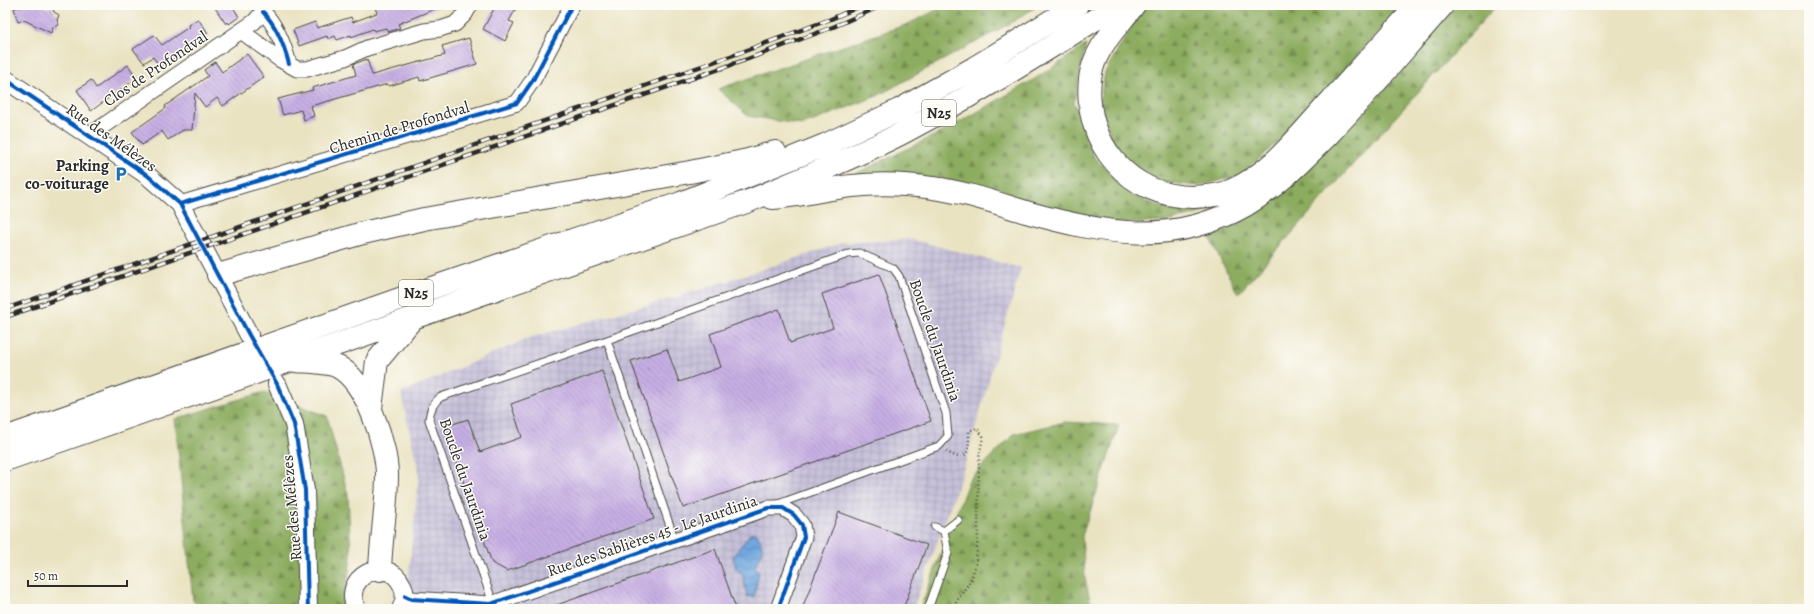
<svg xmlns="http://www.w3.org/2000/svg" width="1814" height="614" viewBox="0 0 1814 614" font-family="Alegreya,serif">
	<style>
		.industrial { fill: url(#industrial-grid) }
		.forest { fill: url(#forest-firs); stroke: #5c6c45 }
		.water { fill: url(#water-waves); stroke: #4e6985 }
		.building { fill: url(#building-back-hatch) }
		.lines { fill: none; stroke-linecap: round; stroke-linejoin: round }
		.service-casing { stroke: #484742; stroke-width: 9 }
		.minor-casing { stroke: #484742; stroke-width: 17 }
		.tertiary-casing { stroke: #484742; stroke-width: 20 }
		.trunk-casing { stroke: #484742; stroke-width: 24 }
		.path { stroke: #484742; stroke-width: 2.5; stroke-dasharray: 1 3; stroke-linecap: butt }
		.service { stroke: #fff; stroke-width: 7 }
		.minor { stroke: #fff; stroke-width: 15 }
		.tertiary { stroke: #fff; stroke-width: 18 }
		.trunk { stroke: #fff; stroke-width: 22 }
		.rail-casing { stroke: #2b2b2b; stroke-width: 4.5 }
		.rail { stroke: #fdfcf7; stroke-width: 3; stroke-dasharray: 9; stroke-linecap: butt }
		.cycleway-casing { stroke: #fdfcf7; stroke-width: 6 }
		.cycleway { stroke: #0057b8; stroke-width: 4 }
		.labels { text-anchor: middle; stroke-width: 3; stroke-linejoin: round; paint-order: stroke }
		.shield { fill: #fdfcf7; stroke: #6a6a68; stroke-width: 1 }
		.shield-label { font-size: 15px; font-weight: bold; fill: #2b2b2b }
		.street-label { font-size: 16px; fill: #2b2b2b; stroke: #fdfcf7 }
		.poi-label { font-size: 16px; font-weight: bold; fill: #2b2b2b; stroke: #fdfcf7; text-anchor: end }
	</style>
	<defs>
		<pattern id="industrial-grid" width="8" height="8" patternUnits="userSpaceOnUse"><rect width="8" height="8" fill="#c6c0d9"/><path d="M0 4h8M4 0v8" fill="none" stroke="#aaa5ba"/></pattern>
		<pattern id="forest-firs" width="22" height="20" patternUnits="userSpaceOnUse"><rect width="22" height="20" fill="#8cac5f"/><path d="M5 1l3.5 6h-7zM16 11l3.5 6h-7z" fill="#738c4f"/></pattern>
		<pattern id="water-waves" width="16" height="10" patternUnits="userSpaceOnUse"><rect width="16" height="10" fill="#71a7df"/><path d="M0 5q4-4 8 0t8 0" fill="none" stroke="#5d88b5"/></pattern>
		<pattern id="building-back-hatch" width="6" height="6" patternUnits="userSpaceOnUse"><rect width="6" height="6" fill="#c7afe4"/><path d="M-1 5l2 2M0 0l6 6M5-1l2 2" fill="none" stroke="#a28fb9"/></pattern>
	</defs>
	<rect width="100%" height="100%" fill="#fdfcf7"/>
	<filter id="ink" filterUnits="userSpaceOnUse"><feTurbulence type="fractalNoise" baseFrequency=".025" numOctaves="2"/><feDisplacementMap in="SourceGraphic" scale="8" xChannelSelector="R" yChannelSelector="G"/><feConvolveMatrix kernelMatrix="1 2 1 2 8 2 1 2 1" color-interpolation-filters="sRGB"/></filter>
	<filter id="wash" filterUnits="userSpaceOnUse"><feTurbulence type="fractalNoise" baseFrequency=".012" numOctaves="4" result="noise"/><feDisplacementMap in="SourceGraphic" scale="16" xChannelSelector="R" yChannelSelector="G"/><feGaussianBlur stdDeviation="0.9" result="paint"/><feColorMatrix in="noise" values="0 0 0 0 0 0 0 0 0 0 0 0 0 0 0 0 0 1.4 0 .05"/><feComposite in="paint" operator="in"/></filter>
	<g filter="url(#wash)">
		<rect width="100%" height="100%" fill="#eae3c2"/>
		<path class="industrial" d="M910 239 1021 268 962 474 913 609H405L419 474 401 393 529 338 687 294 842 243Z"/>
		<path class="forest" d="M947 5H1039L1009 24 877 96 803 125 748 116 718 89 908 24Z
			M1150 5H1404L1298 122 1242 175 1198 186 1154 181 1115 150 1100 101 1105 72 1140 12Z
			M1457 5H1497L1346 172 1238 294 1210 239 1266 207 1364 113Z
			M1086 45 1074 102 1094 157 1133 196 1172 211 1221 208 1166 222 1112 223 851 176 944 131 1033 80Z
			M264 392 327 416 348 494 351 558 346 590 347 609H203L193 601 175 419Z
			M1065 422 1119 425 1082 536 1085 578 1092 609H920L969 480 1014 434Z"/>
		<path class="water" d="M751 533H757C765 548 763 554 754 567L759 571 754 597 747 596 742 573 736 569 733 556Z"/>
		<g id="blocks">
			<path class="building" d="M23 5H39L48 8 52 6 54 12 59 15 57 20 59 25 53 27 51 33 24 20 18 22 14 8 23 7Z
				M213 5H232L239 17 229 24 228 22 226 24Z
				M374 5H442V6L398 24 400 28 388 32 386 28 374 31 373 29 351 37V35L337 40 335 36 328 39 327 36 299 46 293 30 315 22 317 28 351 17 353 22 377 13Z
				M496 5H518L509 21 514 23 505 41 483 29Z
				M198 19 208 33 161 68 153 57 144 63 133 49 154 35 162 45 189 27 188 25Z
				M469 38 477 64 420 81 419 77 389 86 388 84 311 106 314 116 304 120 301 110 283 115 278 99 313 90 312 88 356 75 353 64 357 63 367 59 372 75 445 55 442 46Z
				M247 54 264 77 223 106 217 98 205 107 195 93 192 130H183L168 140 162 131 142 145 132 132 166 108 165 106 208 76 204 70 215 62 222 72Z
				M128 65 137 78 91 111 77 90 91 80 96 88Z
				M879 274 931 421 683 508 631 361 667 349 679 382 721 367 710 334 779 309 790 343 833 328 822 294Z
				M602 371 654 519 507 571 492 563 444 427 468 419 480 452 522 437 511 404Z
				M839 512 927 545 903 609H802Z
				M715 549 736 609H551V607Z"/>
		</g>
	</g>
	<g filter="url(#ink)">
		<use href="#blocks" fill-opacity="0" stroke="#484742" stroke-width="1"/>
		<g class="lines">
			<g class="service-casing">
				<path id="service" d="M607 340 848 254 859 253 893 268 899 276 905 294 946 413 948 436 939 446 778 504
					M935 527 944 531
					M944 531 958 520
					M493 603 429 420C430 410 433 402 441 397L607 340 675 541
					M928 609 948 553 944 531"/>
			</g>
			<g class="minor-casing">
				<path id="minor" d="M263 12C276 25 284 45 289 64
					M241 31 279 59 297 69H307L345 58 367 48 424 31 440 29 455 24 465 14 470 5
					M90 135 254 22 263 12 265 5
					M180 204 517 103 533 80 572 5
					M405 596 411 599 491 604 768 508H783L794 515 802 525 804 537 778 609"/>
			</g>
			<g class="tertiary-casing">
				<path id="tertiary" d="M5 79 147 175 180 204 249 335
					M277 384 294 424 305 490 308 609
					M357 609C339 578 387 553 402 585 406 593 405 602 401 609"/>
			</g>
			<g class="trunk-casing">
				<path id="trunk" d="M1134 5C1116 29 1094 48 1090 79 1083 142 1129 198 1194 197 1206 196 1221 196 1232 190 1271 173 1298 137 1326 106 1357 72 1387 39 1418 5
					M772 198C799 196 825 189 852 186 878 183 907 184 933 188 965 192 996 203 1026 212 1103 234 1173 247 1246 205 1278 186 1303 160 1328 135 1368 93 1405 48 1443 5
					M218 275 363 233 424 219 690 172 748 160 775 152
					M296 361C307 362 329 362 338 367 366 380 387 446 387 475 387 507 381 538 380 570
					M371 408 377 361 413 318
					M5 438 408 296 681 203 825 145 899 110 974 68 1077 5
					M5 460 749 201C801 179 854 158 904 132 978 93 1048 49 1118 5"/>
			</g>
			<path class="path" d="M946 451C969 466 969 450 969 431L977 428 983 436 979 458 978 533 976 563 971 580 956 602 955 609"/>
			<use href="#service" class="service"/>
			<use href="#minor" class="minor"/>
			<use href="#tertiary" class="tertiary"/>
			<use href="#trunk" class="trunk"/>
			<g class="rail-casing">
				<path id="rail" d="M5 309 742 52 831 19 863 5
					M5 317 745 60 833 27 883 5"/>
			</g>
			<use href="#rail" class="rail"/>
			<g class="cycleway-casing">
				<path id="cycleway" d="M263 12C276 25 284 45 289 64
					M5 79 147 175 180 204 249 335 277 384 294 424 305 490 308 609
					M180 204 517 103 533 80 572 5
					M405 596 411 599 491 604 768 508H783L794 515 802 525 804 537 778 609"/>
			</g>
			<use href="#cycleway" class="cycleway"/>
		</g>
	</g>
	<defs>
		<g id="parking-bare" transform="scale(1.2)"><path d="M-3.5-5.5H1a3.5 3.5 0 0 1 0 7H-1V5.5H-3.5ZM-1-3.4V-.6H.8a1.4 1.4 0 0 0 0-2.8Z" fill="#1f6fb2" stroke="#fdfcf7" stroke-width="2.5" paint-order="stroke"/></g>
	</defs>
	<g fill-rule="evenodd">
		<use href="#parking-bare" x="121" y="174"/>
	</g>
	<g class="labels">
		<g class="shield">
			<rect x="922" y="100" width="34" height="26" rx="3"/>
			<rect x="399" y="280" width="34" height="26" rx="3"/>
		</g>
		<g class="shield-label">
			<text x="939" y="118">N25</text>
			<text x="416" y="298">N25</text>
		</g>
		<g class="street-label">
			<text transform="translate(155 68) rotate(-34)" y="6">Clos de Profondval</text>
			<text transform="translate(399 127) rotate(-17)" y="6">Chemin de Profondval</text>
			<text transform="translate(112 137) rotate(35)" y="6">Rue des Mélèzes</text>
			<text transform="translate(936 340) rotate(71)" y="6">Boucle du Jaurdinia</text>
			<text transform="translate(466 479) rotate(71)" y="6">Boucle du Jaurdinia</text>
			<text transform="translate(291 508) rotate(-95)" y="6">Rue des Mélèzes</text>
			<text transform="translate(652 535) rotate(-19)" y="6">Rue des Sablières 45 - Le Jaurdinia</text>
		</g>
		<g class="poi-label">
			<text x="109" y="171">Parking<tspan x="109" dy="18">co-voiturage</tspan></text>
		</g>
	</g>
	<rect width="1814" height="614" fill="none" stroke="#fdfcf7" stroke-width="20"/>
	<path d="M28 580v6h99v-6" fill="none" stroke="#2b2b2b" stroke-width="2"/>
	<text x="34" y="580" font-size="12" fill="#2b2b2b" stroke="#fdfcf7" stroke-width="3" paint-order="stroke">50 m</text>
</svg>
